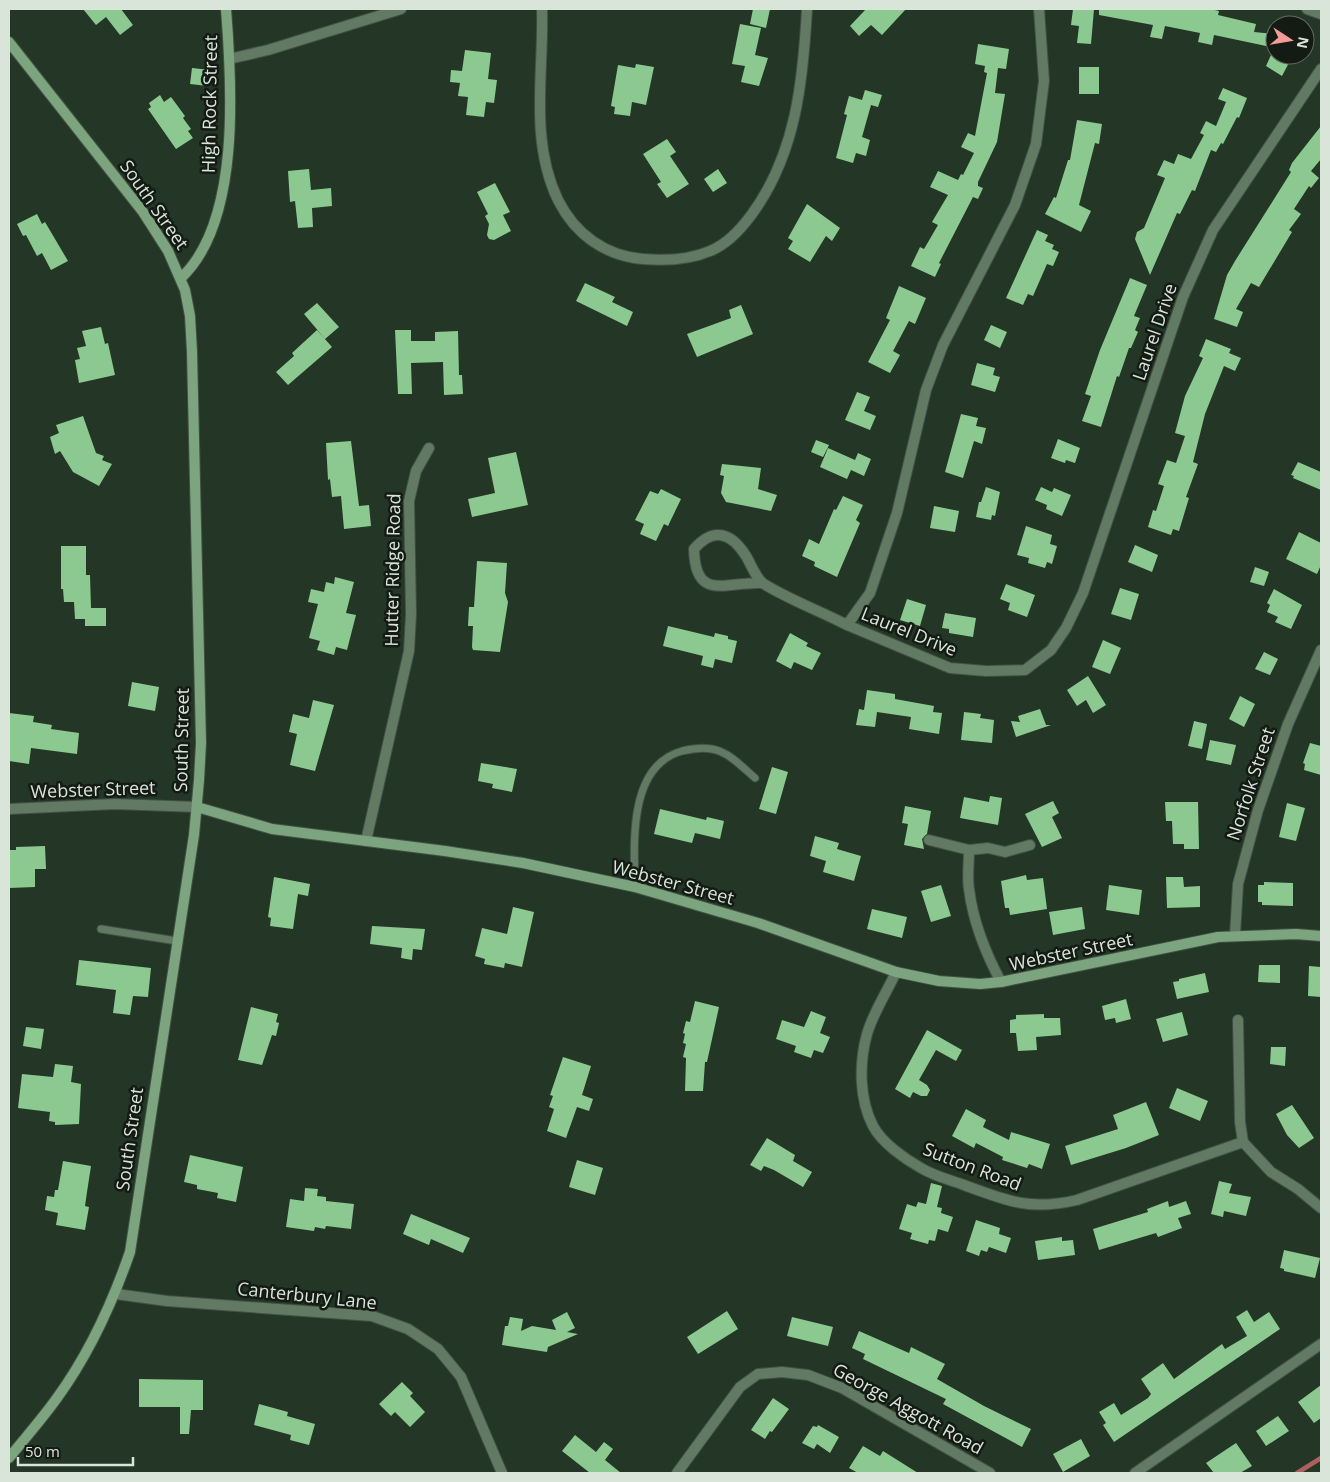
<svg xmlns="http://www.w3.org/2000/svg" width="1330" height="1482" viewBox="0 0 1330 1482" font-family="'Open Sans',sans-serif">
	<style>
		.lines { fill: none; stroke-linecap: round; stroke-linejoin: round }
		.stream { stroke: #ae605d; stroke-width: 4.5 }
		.building { fill: #8cc990 }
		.lane-casing { stroke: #415242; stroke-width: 9 }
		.street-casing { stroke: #415242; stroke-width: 12 }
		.secondary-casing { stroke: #415242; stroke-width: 12 }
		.lane { stroke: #627a63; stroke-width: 7 }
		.street { stroke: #627a63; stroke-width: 10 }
		.secondary { stroke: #7ca47e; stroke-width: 10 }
		.labels { text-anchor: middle; stroke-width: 5; stroke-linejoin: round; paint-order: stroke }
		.street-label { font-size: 18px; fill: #d9e5d9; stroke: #131b14 }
	</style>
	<rect width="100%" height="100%" fill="#243625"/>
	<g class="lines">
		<path class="stream" d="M1297 1473 1321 1458"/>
	</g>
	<path class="building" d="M83 9H121L133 25 120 35 106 17 96 25Z
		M753 9H770L766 28 750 24Z
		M866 9H906L882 35 871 25 859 36 850 26Z
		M1073 9H1094L1091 44 1077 43 1079 26 1071 25Z
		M1099 9H1210L1219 11 1218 15 1256 24 1254 32 1275 34V48L1214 35 1212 45 1198 42 1200 33 1165 26 1162 39 1150 37 1153 25 1099 15Z
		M740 24 761 28 755 55 768 58 759 86 741 82 745 66 732 64Z
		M978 44 1009 49 1006 69 998 68 995 93 1005 94 997 142 978 182V186L983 188 978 199 973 197 939 263 941 264 935 277 911 266 920 247 924 249 938 225 932 222 948 195 930 187 938 171 958 180 961 174 963 175 974 153 961 147 968 133 975 136 987 73 984 72 985 66 975 64Z
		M465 50 491 53 488 79 497 80 494 103 486 102 484 117 466 115 468 97 458 96 460 83 450 82 451 70 462 71Z
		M1271 55H1293L1282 76 1266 66Z
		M636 64 654 67 646 105 632 102 630 116 614 114 615 107 611 106 618 65 635 68Z
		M1079 67H1099V94H1079Z
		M192 68 210 70 208 86 190 84Z
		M1223 88 1247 98 1239 118 1237 117 1223 144 1221 143 1216 152 1211 150 1195 191 1192 190 1180 214 1177 213 1150 275 1135 239 1137 232 1144 228 1165 178 1157 175 1164 160 1174 164 1178 154 1191 159 1204 135 1200 133 1206 121 1216 126 1226 102 1218 99Z
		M865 90 882 95 878 107 871 105 862 137 870 140 866 156 856 153 853 163 836 158 847 115 844 114 849 96 862 100Z
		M160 95 164 102 171 97 185 116 183 118 191 129 188 131 193 138 176 149 148 109 151 107 149 103Z
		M1077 120 1102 124 1099 144 1095 143 1079 205 1091 211 1081 232 1045 214 1054 197 1056 198 1068 160H1070Z
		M1321 126V159L1311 171 1319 178 1311 188 1309 186 1294 209 1301 214 1289 230 1292 232 1259 287 1251 283 1236 309 1243 312 1237 327 1214 319 1227 275 1235 261 1291 172 1289 170 1292 163Z
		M667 139 676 152 670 156 689 184 667 198 657 184 661 182 643 154Z
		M309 169 311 190 331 188 332 206 312 208 313 227 298 228 295 201 290 202 288 171Z
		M718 169 727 183 713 192 704 179Z
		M495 183 510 212 503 215 511 231 494 240 489 239 487 235 489 224 485 216 488 214 477 192Z
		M807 204 840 228 832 241 826 236 810 262 788 249 793 241 788 238Z
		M37 214 42 224 45 222 68 261 51 270 42 253 37 256 26 235 23 236 17 224Z
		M1037 230 1048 235 1045 241 1054 245 1052 249 1059 252 1053 266 1047 264 1033 296 1028 294 1023 305 1006 298Z
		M1130 278 1147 285 1134 316 1140 318 1135 330 1138 332 1131 348H1129L1119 377 1117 376 1101 427 1082 421 1091 396 1085 394 1100 350Z
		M585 283 615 297 612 302 633 312 627 326 576 301Z
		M899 286 926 298 915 324 909 321 893 351 900 355 890 373 868 362 890 320 886 318Z
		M317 303 339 327 325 339 304 314Z
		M741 305 753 334 697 357 687 334 731 318 729 310Z
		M991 325 1007 332 1000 348 984 340Z
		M101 327 105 344 108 343 115 375 79 383 75 360 80 359 77 348 86 346 82 331Z
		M317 330 332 347 288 385 276 372 294 356 292 353Z
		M395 330H411V341H435V332L458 331 459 375H462L463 394 444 395 443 362 411 363 412 394H398Z
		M1206 339 1231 349 1229 353 1241 358 1235 371 1224 366 1205 414 1193 462 1198 464 1186 497 1189 498 1179 531 1173 529 1171 535 1148 527 1153 510 1156 511 1164 486 1158 484 1167 460 1176 463 1185 436 1175 433 1185 396 1203 358 1199 356Z
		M977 363 995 368 993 375 1000 377 995 392 971 385Z
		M857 392 870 397 864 411 876 416 870 430 845 420Z
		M961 414 978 418 976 426 986 428 982 444 974 441 963 478 945 472Z
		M83 416 96 453 104 456 102 460 112 464 99 486 73 472 60 451 55 454 50 437 59 433 56 425Z
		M1058 439 1080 448 1075 463 1066 460 1065 463 1051 458Z
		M816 440 829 445 823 457 811 452Z
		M351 441 359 506 369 505 371 526 344 529 341 496 332 497 330 479 328 480 326 443Z
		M828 448 855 460 858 453 871 459 864 476 851 470 847 479 820 467Z
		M516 452 528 505 472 517 468 499 495 493 488 458Z
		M1298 462 1321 472V490L1293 478 1294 476 1291 475Z
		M722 464 761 468 758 489 777 495 771 511 726 502 721 493 724 476 720 475Z
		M986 487 1000 492 995 516 992 515 991 520 976 517 979 502H981Z
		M1041 487 1052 492 1054 488 1071 495 1062 516 1046 509 1047 505 1035 500Z
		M661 489 681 499 668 526 664 524 656 541 640 534 644 524 635 520 650 491 658 494Z
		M843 496 863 505 856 520 860 523 837 577 814 566 815 562 802 556 809 539 819 544 834 509 836 510Z
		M934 506 959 511 955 532 930 528Z
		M1026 526 1052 535 1050 544 1057 546 1052 564 1047 562 1045 568 1028 563 1029 558 1017 555Z
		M1299 532 1321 543V565L1317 574 1286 559Z
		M1135 545 1158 555 1152 572 1128 562Z
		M61 546H86V575H90L91 608H106V626H85V619H75L74 602H64L63 589H61Z
		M477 561 507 563 505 593 508 602 500 652 473 650 472 647 473 626H468L469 607H474Z
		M1255 567 1269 572 1264 586 1250 582Z
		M335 577 354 582 346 613 356 615 347 650 336 647 334 655 317 650 320 641 309 638 318 604 308 602 311 589 324 592 326 582 334 584Z
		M1006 584 1035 595 1027 617 1008 610 1010 603 1000 599Z
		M1120 588 1139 594 1131 620 1111 614Z
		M1274 589 1302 605 1291 629 1275 622 1278 617 1267 612 1270 605 1267 603Z
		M907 599 926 605 920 626 900 620Z
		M945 613 976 618 973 637 949 633V629L942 628Z
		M668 626 714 637 715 633 728 636V639L737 641 732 663 715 659 713 668 701 665 703 656 663 646Z
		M790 633 808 643 806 646 821 653 812 670 794 662 791 669 776 661Z
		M1103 640 1121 648 1110 674 1092 667Z
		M1264 652 1278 659 1270 675 1255 669Z
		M1088 676 1106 705 1093 713 1086 700 1077 706 1067 690Z
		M132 682 159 687 155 711 128 706Z
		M867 690 895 694V699L934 706 933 712 942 713 939 734 909 729 911 717 877 712 875 727 856 725 859 709 864 710Z
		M1240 696 1255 704 1244 727 1229 719Z
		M313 700 334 705 315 771 290 765 297 734 289 732 293 714 309 718Z
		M1040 709 1046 725H1051L1016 737 1011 721 1020 722 1018 716Z
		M964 712 981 714 980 718 994 720 992 743 961 740Z
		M9 713 34 716 33 722 52 725 51 729 79 733 77 754 31 748 29 764 9 761Z
		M1194 721 1207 724 1202 749 1188 746Z
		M1210 740 1236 745 1231 765 1206 760Z
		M1310 743 1321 746V775L1304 770 1305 764 1303 763Z
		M481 763 517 769 512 792 492 788 493 784 478 781Z
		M772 767 788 772 776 814 759 809Z
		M990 796 1002 798 998 825 960 818 964 797 989 802Z
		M1053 801 1059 813 1052 817 1062 838 1042 847 1025 814Z
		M1165 802H1198L1199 849H1184V844H1173L1172 821H1166Z
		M1287 803 1305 808 1296 841 1279 837Z
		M905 806 931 811 927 834 922 839 924 849 904 845 908 824 902 823Z
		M660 809 706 820 707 817 724 821 720 839 695 833 692 843 654 834Z
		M815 836 839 843 837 849 861 856 854 881 823 872 826 861 810 856Z
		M45 846 46 869H35V887L9 888V850H16V847Z
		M1026 875 1027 880 1043 878 1047 909 1010 915 1009 908H1005L1001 881Z
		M274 877 310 884 308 896 298 894 293 929 270 926 271 918 268 917Z
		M1166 877H1183L1184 887 1200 886V907L1167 908Z
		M1264 882 1293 883V906L1262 905V902H1258V885H1264Z
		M941 885 951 916 931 922 921 891Z
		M1109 885 1142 890 1139 915 1106 910Z
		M513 907 534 912 522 967 505 963 504 968 484 964 485 959 475 956 482 928 507 934Z
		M1082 907 1085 929 1053 935 1049 912Z
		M872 909 907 917 902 938 867 929Z
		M372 926 425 929 422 950 413 949 412 960 401 958 402 948 370 944Z
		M79 960 151 968 148 997 133 996 130 1015 113 1013 116 990 76 985Z
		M1259 965H1280V983L1258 982Z
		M1309 966 1321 967V997L1308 996Z
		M1205 973 1209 992 1177 999 1173 982 1179 981V979Z
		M1126 999 1131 1019 1116 1023 1115 1018 1105 1020 1102 1006Z
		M695 1001 719 1007 707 1062H705L703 1091H685L686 1058 683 1057 686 1044 683 1043 685 1034 683 1033 686 1021 690 1022Z
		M251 1007 278 1014 276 1022 279 1023 276 1036 272 1035 262 1065 238 1060Z
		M811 1011 826 1017 820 1033 830 1037 823 1053 814 1050 811 1058 794 1052 796 1046 776 1039 782 1020 804 1027Z
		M1182 1012 1188 1035 1163 1042 1156 1019Z
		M1044 1014V1018H1060L1061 1035 1036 1037 1037 1050 1018 1051 1016 1033H1010V1020L1016 1019V1015Z
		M26 1027 44 1029 41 1049 23 1046Z
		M927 1030 962 1050 956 1061 936 1050 919 1080 927 1085 930 1090 927 1096H921L913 1092 910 1098 895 1089Z
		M1271 1047H1286L1285 1066 1270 1064Z
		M563 1057 591 1066 582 1095 593 1099 589 1111 577 1107 566 1138 547 1131 554 1109 549 1107 553 1096 550 1095Z
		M55 1064 73 1066 71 1082 81 1084 79 1124 55 1125V1122L49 1121 50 1112 18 1108 22 1074 53 1077Z
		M1177 1088 1208 1101 1200 1121 1169 1108Z
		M1146 1102 1159 1135 1126 1148 1071 1165 1065 1146 1118 1129 1113 1115Z
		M1292 1105 1314 1138 1299 1148 1287 1135 1276 1114Z
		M966 1109 986 1120 983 1127 1009 1140 1011 1132 1050 1144 1042 1169 1029 1164 1027 1168 1002 1160 1003 1157 976 1143 974 1148 952 1136Z
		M767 1138 795 1155 793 1161 812 1172 803 1187 774 1170 764 1166 761 1171 750 1165Z
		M190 1155 243 1167 236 1202 217 1198 218 1193 197 1189V1185L184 1182Z
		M577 1160 603 1168 595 1195 569 1187Z
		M63 1161 91 1166 87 1192 85 1206 89 1207 85 1230 56 1225 58 1213 45 1210 47 1196 54 1197 55 1190H58Z
		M1219 1181 1232 1184 1229 1193 1251 1197 1246 1216 1224 1211 1223 1217 1211 1214Z
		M931 1183 942 1186 937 1207 942 1208 941 1213 953 1217 948 1232 938 1229 935 1241 929 1240 928 1244 910 1239 912 1233 899 1229 907 1204 916 1207 918 1202 926 1204Z
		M305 1188 318 1189 317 1196 326 1197V1201L354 1204 351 1229 326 1226 325 1229 315 1227 314 1231 286 1227 290 1199 304 1201Z
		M1168 1201 1169 1207 1186 1201 1191 1214 1178 1218 1182 1228 1158 1237 1156 1233 1099 1250 1093 1229 1148 1212 1147 1209Z
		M411 1214 470 1238 463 1253 431 1239 429 1245 403 1234Z
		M976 1220 1000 1228 999 1234 1011 1238 1006 1253 989 1247 987 1252 981 1250 979 1256 966 1251Z
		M1062 1237V1241L1073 1240 1075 1255 1038 1260 1035 1241Z
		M1284 1250 1320 1258 1315 1278 1284 1271V1269L1280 1268Z
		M1247 1310 1254 1322 1269 1312 1280 1329 1114 1442 1103 1425 1106 1423 1099 1412 1114 1403 1121 1415 1148 1398 1151 1394 1141 1379 1163 1363 1174 1379 1222 1344 1225 1349 1247 1336 1236 1317Z
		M727 1311 738 1329 698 1354 687 1337Z
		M567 1312 575 1328 567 1332 578 1334 548 1347 547 1352 502 1345 505 1326H508L510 1317 523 1319 521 1331 532 1326 556 1330 552 1320Z
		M792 1317 833 1327 828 1346 787 1336Z
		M859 1331 909 1353 911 1347 945 1364 937 1379 984 1406 1031 1429 1022 1447 943 1404 946 1399 863 1359 865 1354 852 1348Z
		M139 1379 203 1380V1410H191L189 1434H180V1407H139Z
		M402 1382 413 1393 410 1396 425 1412 410 1427 395 1412 391 1416 379 1404Z
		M1321 1385V1418L1314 1423 1298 1402Z
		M773 1398 789 1409 772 1432 770 1431 765 1439 751 1430Z
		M259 1404 288 1412 287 1416 315 1424 309 1445 290 1440 291 1435 254 1425Z
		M1278 1416 1289 1431 1266 1446 1256 1431Z
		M818 1425 839 1437 830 1453 817 1444 814 1449 802 1443 813 1426 817 1427Z
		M575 1435 596 1452 604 1442 613 1449 605 1460 621 1473H590L562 1451Z
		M1081 1439 1090 1456 1063 1472 1053 1454Z
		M1236 1443 1252 1466 1240 1473H1214L1206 1463Z
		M863 1446 880 1456 883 1451 918 1473H858L849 1468Z"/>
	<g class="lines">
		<g class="lane-casing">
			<path id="lane" d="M635 887C634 843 628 766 682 751 719 742 729 755 755 778
				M101 929 177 941"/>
		</g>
		<g class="street-casing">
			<path id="street" d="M542 9C544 72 529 140 558 200 575 234 605 256 643 259 666 261 689 260 710 251 728 244 741 229 752 214 796 154 803 81 807 9
				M1039 9 1044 81 1036 144 1015 205 943 345 926 390 897 513 870 593 847 625 950 668 986 671 1025 670 1051 650 1066 628 1083 593 1183 297 1213 230 1321 69
				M1307 9 1321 14
				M229 59 268 50 401 9
				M762 583C727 581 695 603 694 549 713 527 731 532 746 556 751 564 756 579 764 584 790 600 820 611 847 625
				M9 809 115 804 197 807
				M929 840 969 850 988 848 1005 852 1030 845
				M366 841 409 651 411 614 409 501 416 471 429 448
				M969 850C969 863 967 877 969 889 973 921 986 954 1001 982
				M1235 935 1238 884 1258 810 1288 724 1321 650
				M896 972C887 992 873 1013 867 1034 859 1063 859 1099 873 1126 882 1143 905 1159 921 1168 934 1176 950 1180 964 1185 1007 1201 1030 1211 1077 1200L1243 1142 1271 1172 1298 1189 1321 1208
				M1238 1020 1240 1122 1243 1142
				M116 1294 167 1301 372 1316 408 1329 438 1349 461 1377 502 1473
				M677 1473 740 1387 758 1374 782 1372 808 1375 842 1388 990 1473
				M1135 1473 1321 1344"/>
		</g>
		<g class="secondary-casing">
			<path id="secondary" d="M9 42 143 212 168 251 185 290 190 316 192 352 201 743 199 780 194 835 130 1252C112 1304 89 1354 57 1398 42 1419 25 1438 9 1458
				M181 278C241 222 232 85 226 9
				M197 807 272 829 445 851 523 863 635 887 758 923 896 972 939 981 980 984 1001 982 1218 937 1296 934 1321 936"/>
		</g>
		<use href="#lane" class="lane"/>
		<use href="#street" class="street"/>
		<use href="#secondary" class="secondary"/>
	</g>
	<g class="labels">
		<g class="street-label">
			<text transform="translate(210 104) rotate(-89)" y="6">High Rock Street</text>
			<text transform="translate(154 205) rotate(55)" y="6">South Street</text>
			<text transform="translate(1155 332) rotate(-71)" y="6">Laurel Drive</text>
			<text transform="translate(393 570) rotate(-89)" y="6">Hutter Ridge Road</text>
			<text transform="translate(909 632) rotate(22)" y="6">Laurel Drive</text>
			<text transform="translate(182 740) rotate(-89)" y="6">South Street</text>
			<text transform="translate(1251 784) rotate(-72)" y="6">Norfolk Street</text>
			<text transform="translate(93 790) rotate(-2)" y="6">Webster Street</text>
			<text transform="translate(673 883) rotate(15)" y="6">Webster Street</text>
			<text transform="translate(1071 952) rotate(-12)" y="6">Webster Street</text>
			<text transform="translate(130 1139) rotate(-82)" y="6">South Street</text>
			<text transform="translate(972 1167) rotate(21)" y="6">Sutton Road</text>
			<text transform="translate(307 1296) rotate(6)" y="6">Canterbury Lane</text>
			<text transform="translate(908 1409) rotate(29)" y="6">George Aggott Road</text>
		</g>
	</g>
	<rect width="1330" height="1482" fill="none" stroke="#d9e5d9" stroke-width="20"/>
	<g transform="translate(1290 40) rotate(102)"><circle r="24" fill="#131b14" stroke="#626c63"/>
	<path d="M0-4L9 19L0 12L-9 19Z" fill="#f59b97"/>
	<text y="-8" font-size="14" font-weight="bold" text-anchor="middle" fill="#d9e5d9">N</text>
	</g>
	<path d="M18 1457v8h115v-8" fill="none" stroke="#d9e5d9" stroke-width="2.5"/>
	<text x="25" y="1457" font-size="15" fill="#d9e5d9" stroke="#131b14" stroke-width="4" paint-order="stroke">50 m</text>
</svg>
